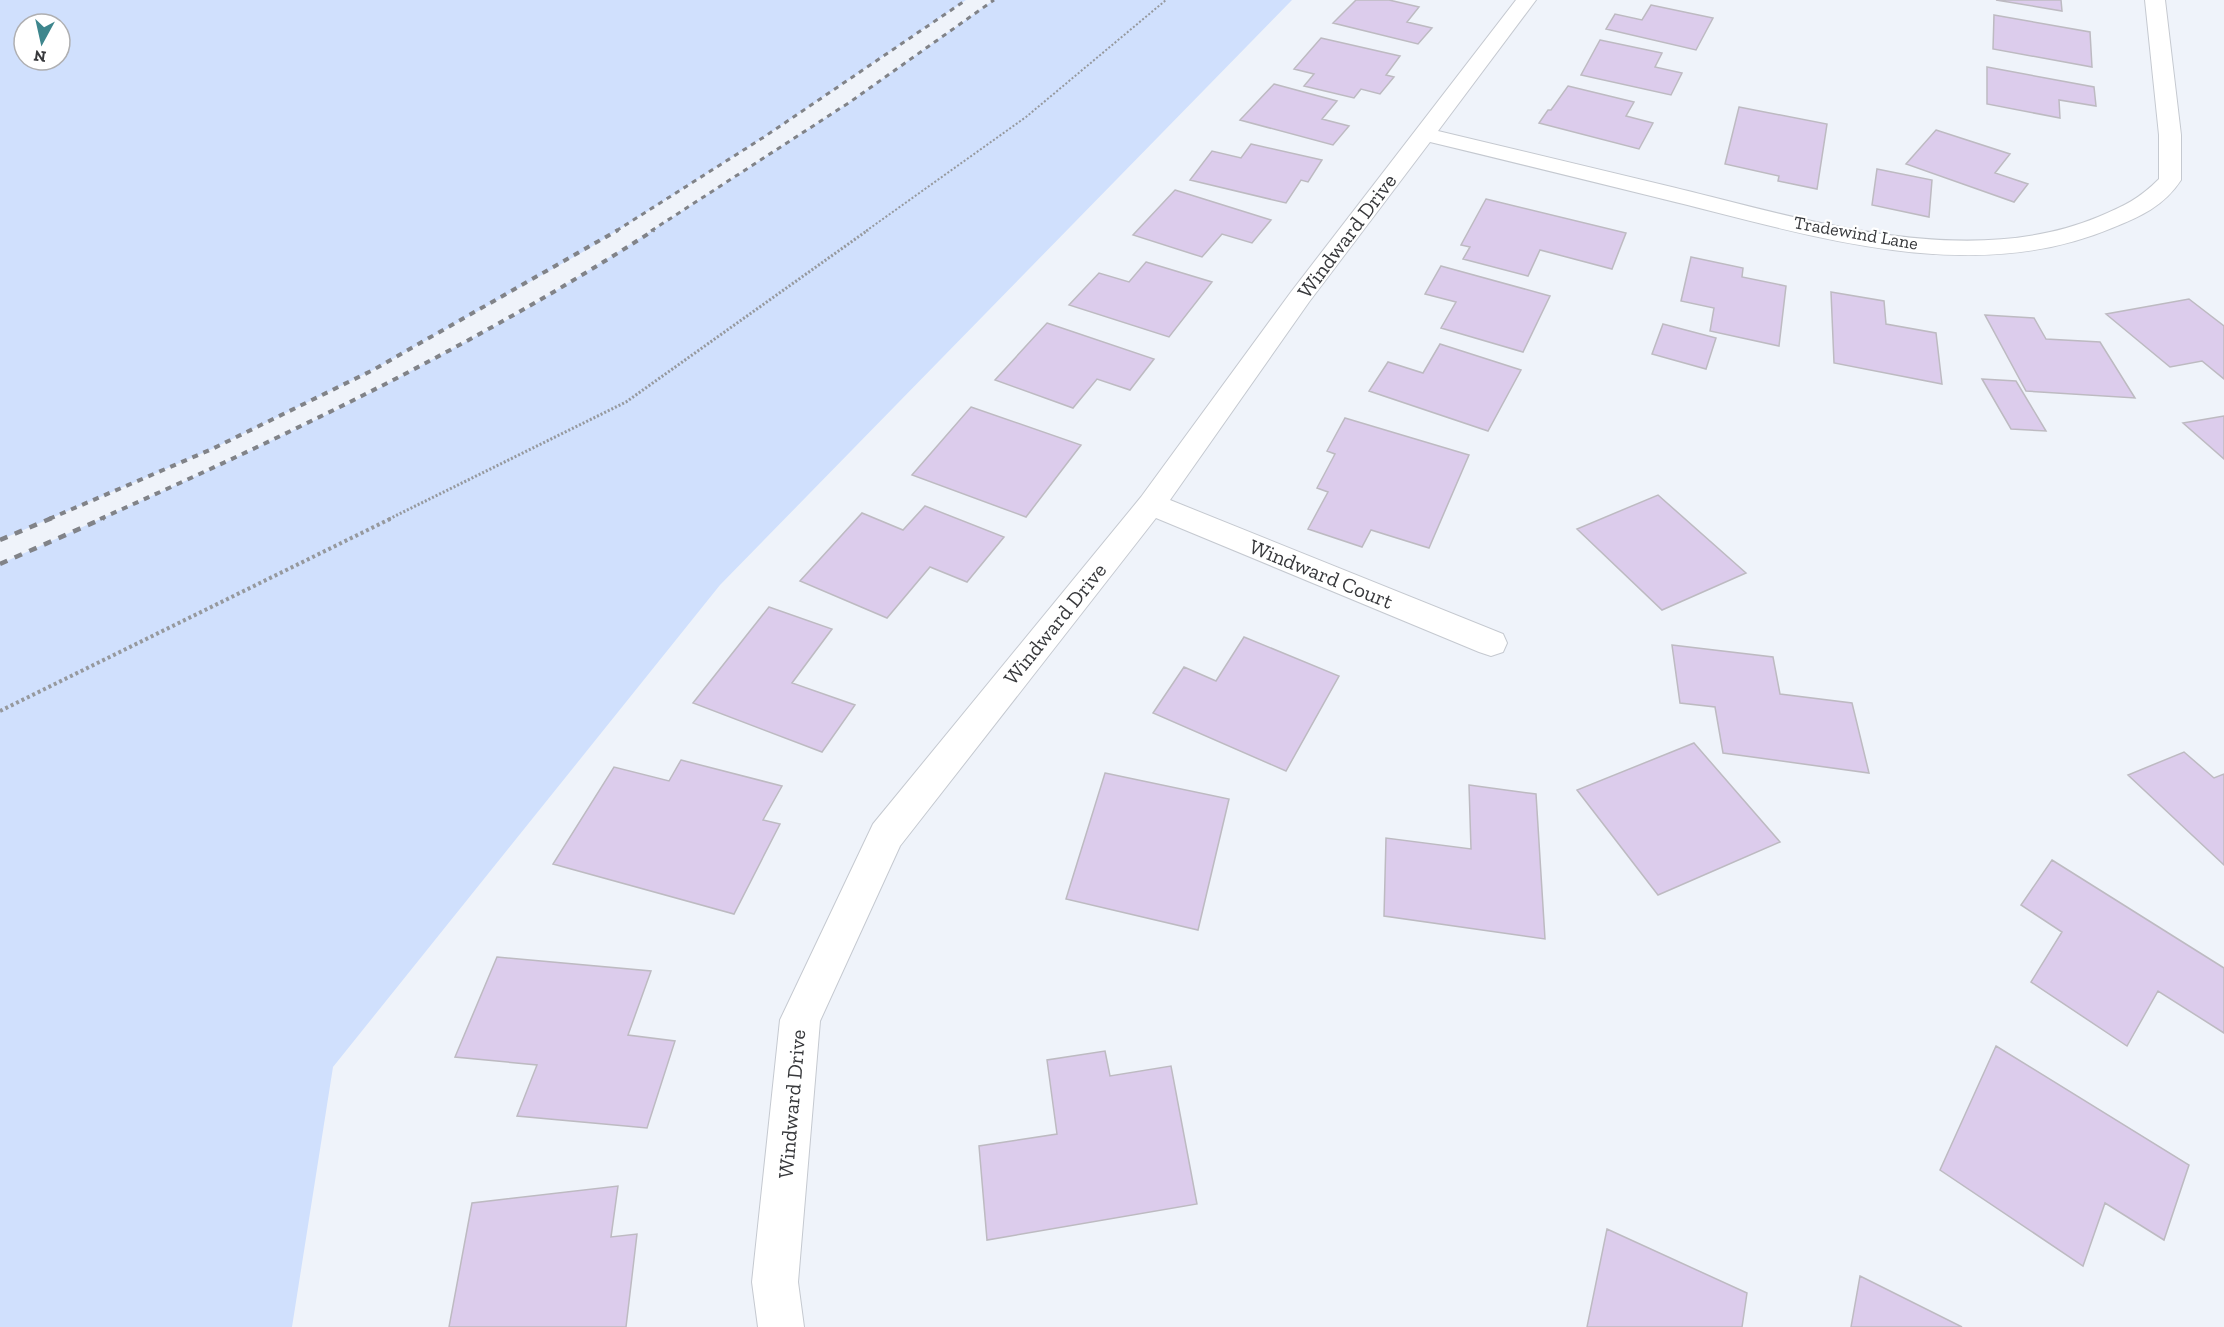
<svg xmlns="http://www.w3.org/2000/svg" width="2224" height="1327" viewBox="0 0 2224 1327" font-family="'Zilla Slab',serif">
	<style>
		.green { fill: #d0e0fd; fill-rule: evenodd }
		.building { fill: #dcccec; stroke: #bdbac1; stroke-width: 1.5 }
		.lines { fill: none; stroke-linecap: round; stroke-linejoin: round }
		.minor-casing { stroke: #c5c9d0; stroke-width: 2 }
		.path-far2 { stroke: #96999e; stroke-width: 2; stroke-dasharray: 2 2; stroke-linecap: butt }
		.path-far1 { stroke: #96999e; stroke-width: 3; stroke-dasharray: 2 2; stroke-linecap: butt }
		.path { stroke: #96999e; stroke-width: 4; stroke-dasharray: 3 3; stroke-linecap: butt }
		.minor { fill: #fff; fill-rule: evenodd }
		.rail-far2 { stroke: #818388; stroke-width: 3; stroke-dasharray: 5 5; stroke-linecap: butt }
		.rail-far1 { stroke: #818388; stroke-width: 4; stroke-dasharray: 6 6; stroke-linecap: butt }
		.rail { stroke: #818388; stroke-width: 4.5; stroke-dasharray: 8 8; stroke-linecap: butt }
		.labels { text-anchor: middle; stroke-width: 4.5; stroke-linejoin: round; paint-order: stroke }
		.far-street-label { font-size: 18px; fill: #37383b; stroke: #fff }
		.street-label { font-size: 21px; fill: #37383b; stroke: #fff }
	</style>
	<rect width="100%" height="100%" fill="#eff3fa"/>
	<path class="green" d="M0 0H966L764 137 588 249 373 370 212 449 0 540ZM24 24H60V60H24Z
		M994 0H1292L720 585 333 1067 292 1327H0V564L203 473 353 402 525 310 647 234 850 102Z"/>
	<path class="building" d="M1356 0H1389L1419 7 1407 22 1432 28 1418 44 1333 23Z
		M1996 0H2061L2062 11Z
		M1651 5 1713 18 1696 50 1606 29 1615 14 1642 20Z
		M1994 15 2090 32 2092 67 1993 49Z
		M1321 38 1400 56 1386 75 1394 77 1380 94 1361 89 1354 98 1304 86 1314 74 1294 69Z
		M1600 40 1662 53 1655 67 1682 73 1671 95 1581 75Z
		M1987 67 2094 87 2096 106 2059 100 2060 118 1987 104Z
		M1274 84 1337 101 1322 119 1349 126 1333 145 1240 120Z
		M1568 86 1634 102 1626 116 1653 123 1639 149 1539 123 1548 110H1551Z
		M1739 107 1827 124 1817 189 1778 181 1779 176 1725 164Z
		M1936 130 2010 154 1995 173 2028 184 2014 202 1906 164Z
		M1251 144 1322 160 1308 182 1301 180 1286 203 1190 180 1212 151 1241 158Z
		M1877 169 1932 180 1929 217 1872 205Z
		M1175 190 1271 220 1252 243 1222 234 1202 257 1133 235Z
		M1486 199 1626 233 1612 269 1540 250 1528 276 1463 259 1470 247 1461 245Z
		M1691 257 1743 268 1742 277 1786 286 1779 346 1710 331 1714 308 1681 301Z
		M1146 262 1212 282 1169 337 1069 305 1099 273 1129 282Z
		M1441 266 1550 296 1523 352 1441 328 1456 302 1425 294Z
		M1831 292 1884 301 1886 324 1936 333 1942 384 1834 363Z
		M2189 299 2224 326V379L2202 361 2170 367 2106 314Z
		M1985 315 2034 318 2046 339 2100 342 2135 398 2026 391Z
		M1047 323 1154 359 1130 390 1097 379 1073 408 995 380Z
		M1663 324 1716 338 1706 369 1652 354Z
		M1440 344 1521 370 1488 431 1369 391 1388 362 1423 373Z
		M1982 379 2016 381 2046 431 2011 429Z
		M971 407 1081 445 1026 517 912 475Z
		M2224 416V459L2183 423Z
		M1345 418 1469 455 1429 548 1371 530 1362 547 1308 529 1328 492 1317 488 1335 454 1327 451Z
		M1658 495 1746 573 1662 610 1577 529Z
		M925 506 1004 537 967 582 930 567 887 618 800 581 862 513 903 530Z
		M769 607 832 629 792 683 855 705 822 752 693 703Z
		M1244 637 1339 676 1286 771 1153 713 1184 667 1216 681Z
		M1672 645 1773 657 1780 694 1852 703 1869 773 1723 753 1715 707 1680 703Z
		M1694 743 1780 842 1658 895 1577 790Z
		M2184 752 2214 778 2224 774V865L2128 775Z
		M681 760 782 786 763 820 780 824 734 914 553 864 614 767 669 781Z
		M1105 773 1229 799 1198 930 1066 899Z
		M1469 785 1536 794 1545 939 1384 916 1386 838 1471 849Z
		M2052 860 2224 968V1033L2158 991 2127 1046 2031 982 2062 932 2021 905Z
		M497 957 651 971 628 1035 675 1041 647 1128 517 1116 537 1065 455 1057Z
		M1996 1046 2189 1165 2164 1240 2105 1203 2083 1266 1940 1170Z
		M1105 1051 1110 1076 1171 1066 1197 1204 987 1240 979 1146 1057 1134 1047 1060Z
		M618 1186 611 1237 637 1234 626 1327H449L472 1203Z
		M1607 1229 1747 1293 1742 1327H1587Z
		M1860 1276 1962 1327H1851Z"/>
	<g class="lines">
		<g class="minor-casing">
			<path id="minor" d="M1516 0H1536L1438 131C1517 150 1597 169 1676 188 1807 220 1968 271 2098 217 2124 206 2139 199 2159 179V135L2145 0H2165L2181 135V180C2164 206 2140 217 2112 228 1968 289 1803 233 1659 198 1582 179 1506 160 1430 142L1309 302 1170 500 1503 634 1507 643 1503 652 1491 656 1479 652 1156 518 900 846 820 1021 798 1282 804 1327H758L752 1282 780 1020 873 824 1141 497 1291 292Z"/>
		</g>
		<path class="path-far2" d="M866 231 1026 117 1166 0"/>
		<path class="path-far1" d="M389 519 626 402 868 230"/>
		<path class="path" d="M0 711 392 518"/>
		<use href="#minor" class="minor"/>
		<path class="rail-far2" d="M616 231 764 137 966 0
			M651 231 850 102 994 0"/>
		<path class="rail-far1" d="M49 519 212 449 373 370 618 230
			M100 519C291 434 478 344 654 230"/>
		<path class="rail" d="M0 540 52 518
			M0 564 104 518"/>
	</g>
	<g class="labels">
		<g class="far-street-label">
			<text transform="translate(1856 233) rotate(10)" y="6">Tradewind Lane</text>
		</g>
		<g class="street-label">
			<text transform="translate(1347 236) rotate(-53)" y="7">Windward Drive</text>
			<text transform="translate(1321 574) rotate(22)" y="7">Windward Court</text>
			<text transform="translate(1055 624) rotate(-51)" y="7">Windward Drive</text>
			<text transform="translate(792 1104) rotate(-85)" y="7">Windward Drive</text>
		</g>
	</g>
	<g transform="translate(42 42) rotate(188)"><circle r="28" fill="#ffffff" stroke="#afafb1" stroke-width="1.5"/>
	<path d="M0-4.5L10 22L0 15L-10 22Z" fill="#3e868d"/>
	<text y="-9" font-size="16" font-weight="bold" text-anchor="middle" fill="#37383b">N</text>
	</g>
</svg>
